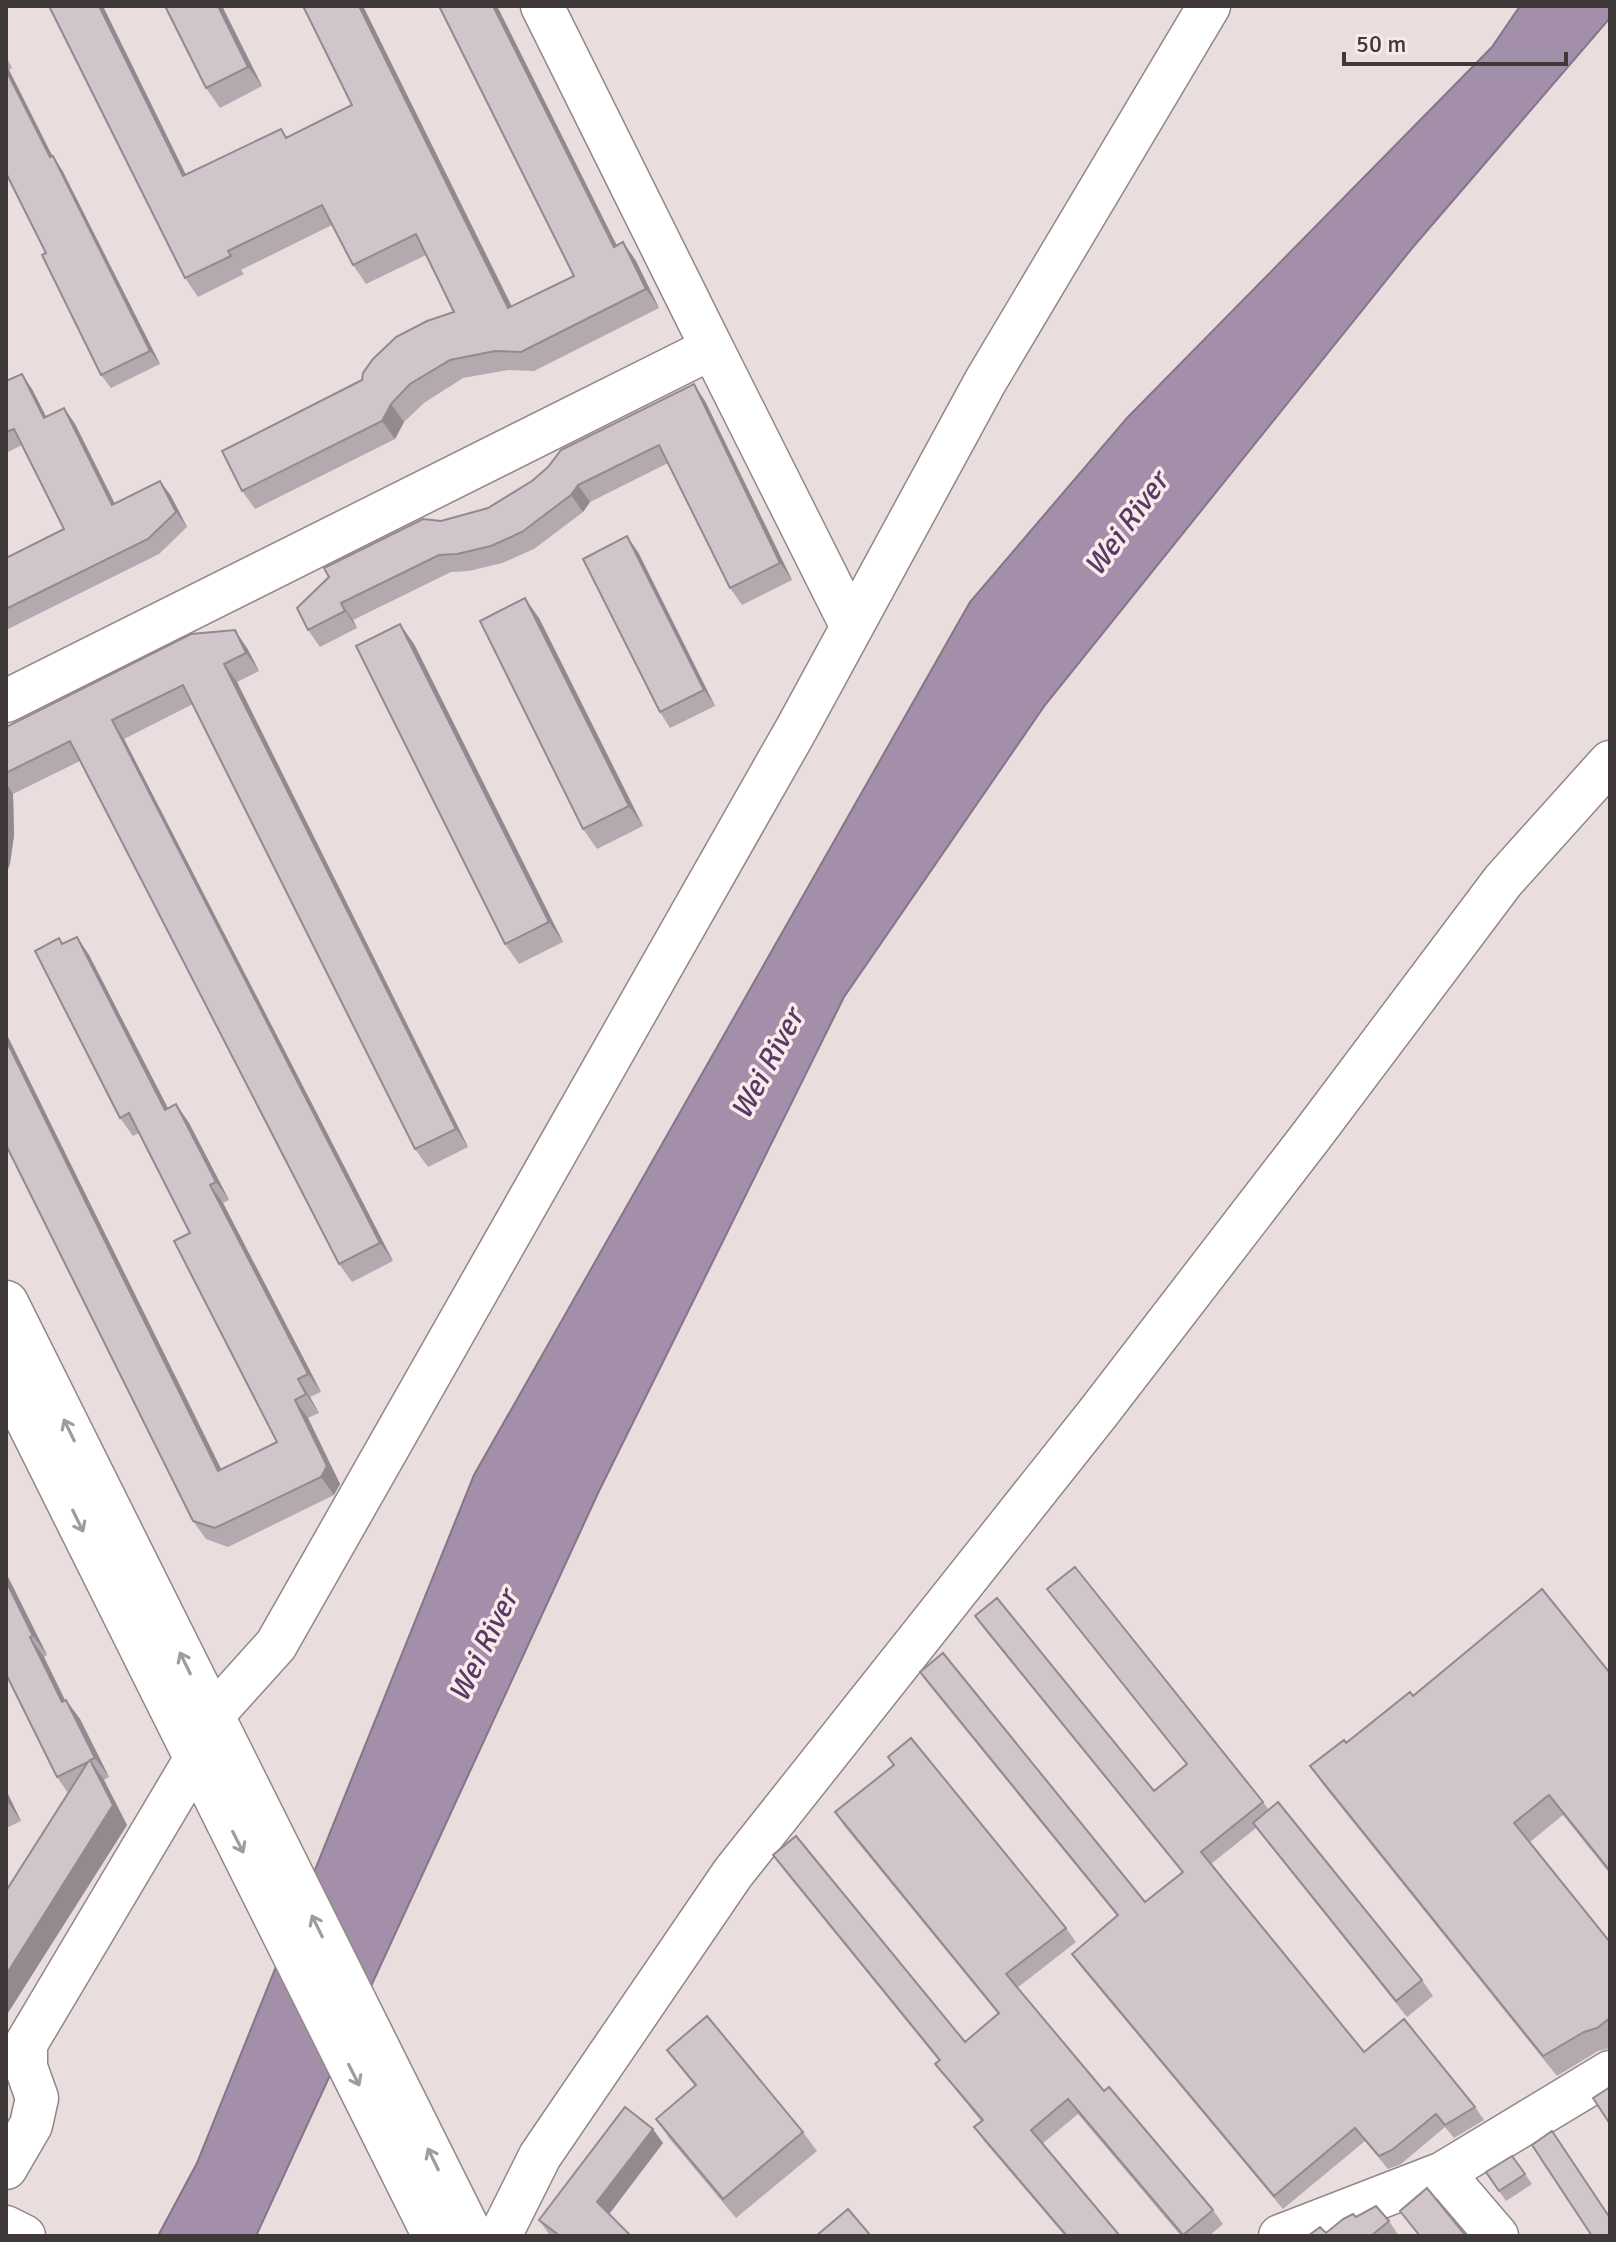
<svg xmlns="http://www.w3.org/2000/svg" width="1616" height="2242" viewBox="0 0 1616 2242" font-family="Signika,sans-serif">
	<style>
		.water { fill: #a38faa; stroke: #857588; stroke-width: 2 }
		.lines { fill: none; stroke-linecap: round; stroke-linejoin: round }
		.minor-casing { stroke: #938688; stroke-width: 45 }
		.major-casing { stroke: #938688; stroke-width: 47 }
		.minor { stroke: #fff; stroke-width: 42 }
		.major { stroke: #fff; stroke-width: 44 }
		.wall { fill: #b3a9af }
		.shaded-wall { fill: #928a8e }
		.building { fill: #d0c5cb; stroke: #928a8e; stroke-width: 2 }
		.oneway { stroke: #9f9c9c }
		.labels { text-anchor: middle; stroke-width: 7; stroke-linejoin: round; paint-order: stroke }
		.water-label { font-size: 30px; font-style: italic; fill: #573a63; stroke: #f8eaeb }
	</style>
	<rect width="100%" height="100%" fill="#eaddde"/>
	<path class="water" d="M1520 6H1610V18L1413 247 1045 705 844 997 599 1491 256 2236H158L197 2163 474 1475 970 602 1127 418 1492 47Z"/>
	<g class="lines">
		<g class="minor-casing">
			<path id="minor" d="M712 348 852 627
				M6 701 712 348 542 6
				M212 1716 276 1645 797 728 985 382 1209 6
				M6 2168 31 2125 37 2098 26 2067V2044L196 1758
				M1443 2173 1497 2236
				M6 2227 24 2236
				M500 2236 540 2156 733 1873 1098 1413 1312 1135 1503 881 1610 762
				M1280 2236 1443 2173 1610 2072"/>
		</g>
		<g class="major-casing">
			<path id="major" d="M6 1303 471 2236
				M6 1376 435 2236"/>
		</g>
		<use href="#minor" class="minor"/>
		<use href="#major" class="major"/>
	</g>
	<path class="wall" d="M165 6H222L262 86 220 108 206 88Z
		M363 6 512 307 574 276 439 6H497L617 246 623 242 636 261 659 308 534 371 508 370 463 378 424 403 404 422 395 439 255 509 242 491 362 380 454 312 426 255 366 284 353 265 332 225 241 270 244 274 198 297 185 278 186 175 281 129 287 137 352 105Z
		M6 56 12 68 9 70 52 156 62 170 160 364 111 388 101 375 46 253 6 173Z
		M6 381 32 389 46 417 64 408 75 424 115 504 160 481 171 496 187 527 159 554 6 630V557L64 529 22 445 6 453Z
		M705 401 792 580 742 605 730 588 668 463 590 502 583 512 534 549 502 563 469 571 451 572 353 620 357 628 320 647 308 630 441 521 488 508Z
		M638 552 715 706 670 728 660 712Z
		M539 618 643 826 597 849 583 829Z
		M414 644 563 942 519 964 505 944Z
		M247 648 259 671 237 682 468 1147 428 1167 415 1149 193 704 124 739 393 1261 352 1282 339 1264 80 761 13 794 14 835 10 864 6 874V727Z
		M77 937 89 955 168 1108 176 1104 189 1123 229 1200 223 1203 321 1392 310 1397 319 1413 308 1418 340 1484 334 1495 228 1547 206 1539 193 1521 6 1145V1033L221 1469 277 1442 190 1233 139 1133 133 1136 120 1118 59 938 63 944Z
		M6 1573 47 1655 44 1657 65 1700 80 1719 109 1777 104 1780 127 1825 6 2016V1891L68 1793 57 1777Z
		M1047 1589 1263 1802 1269 1810 1422 1980 1433 1996 1407 2017 1256 1828 1211 1864 1364 2052 1475 2107 1484 2120 1454 2138 1445 2127 1401 2164 1388 2169 1365 2141 1283 2209 1081 1967 1072 1954 1117 1916 929 1685 920 1672 1145 1902 1182 1872 984 1629 975 1616 1154 1791 1187 1765Z
		M1610 1673V1874L1563 1815 1530 1842 1610 1942V2048L1598 2051 1557 2076 1324 1786 1310 1766 1413 1696Z
		M888 1757 1066 1928 1076 1942 1017 1988 1104 2091 1213 2210 1223 2224 1209 2236H1181L1078 2114 1042 2144 1120 2236H1065L984 2141 974 2127 981 2121 946 2078 935 2064 939 2061 783 1869 773 1855 965 2042 998 2014 845 1827 835 1812 893 1765Z
		M6 1790 21 1821 6 1828Z
		M667 2050 803 2132 817 2151 736 2218 669 2138 656 2119 695 2086Z
		M663 2143 609 2214 631 2236H551L549 2234 539 2220Z
		M1512 2156 1532 2184 1506 2201 1486 2172Z
		M1356 2217 1389 2221 1399 2236H1308L1326 2233Z"/>
	<path class="shaded-wall" d="M99 6H103L196 195 183 176Z
		M218 6H222L262 86 248 67Z
		M359 6H363L522 327 508 308Z
		M493 6H497L627 266 614 247Z
		M6 66 9 70 60 171 50 157 6 70Z
		M53 156 62 170 160 364 150 351Z
		M623 242 636 261 659 308 646 289Z
		M22 374 32 389 55 434 44 418Z
		M694 384 705 401 792 580 780 563Z
		M391 404 404 422 395 439 382 421Z
		M64 408 75 424 123 520 112 505Z
		M160 481 171 496 187 527 176 512Z
		M578 485 590 502 583 512 571 495Z
		M627 536 638 552 715 706 704 690Z
		M525 598 539 618 643 826 629 806Z
		M341 603 353 620 357 628 345 611Z
		M400 624 414 644 563 942 549 922Z
		M235 630 247 648 259 671 246 653Z
		M224 664 237 682 468 1147 456 1129Z
		M112 720 124 739 393 1261 380 1243Z
		M6 783 13 794 14 835 10 864 6 874Z
		M77 937 89 955 178 1128 165 1110Z
		M6 1033 231 1489 218 1471 6 1040Z
		M176 1104 189 1123 229 1200 216 1182Z
		M210 1185 223 1203 321 1392 308 1374Z
		M298 1379 310 1397 319 1413 306 1394Z
		M295 1400 308 1418 340 1484 334 1495 321 1477Z
		M6 1573 47 1655 33 1636 6 1581Z
		M30 1637 44 1657 75 1721 62 1702Z
		M66 1700 80 1719 109 1777 95 1758Z
		M90 1760 104 1780 127 1825 6 2016V1975Z
		M6 1790 21 1821 7 1801 6 1798Z
		M653 2129 663 2143 607 2217 597 2202Z"/>
	<path class="building" d="M49 6H99L183 176 281 129 286 138 352 105 303 6H359L508 308 574 276 439 6H493L614 247 623 242 646 289 521 352 495 351 450 360 410 384 391 404 382 421 242 491 222 451 362 380 363 373 373 359 396 337 427 321 454 312 416 234 353 265 322 205 228 251 231 256 185 278Z
		M165 6H218L248 67 206 88Z
		M6 70 50 157 53 156 150 351 101 375 42 255 46 253 6 173Z
		M22 374 44 418 64 408 112 505 160 481 176 512 148 539 6 609V558L64 529 14 429 6 432V381Z
		M694 384 780 563 730 588 659 445 578 485 571 495 522 532 491 546 457 554 439 555 341 603 345 611 308 630 297 608 329 577 324 568 423 519 441 521 488 508 532 481 548 467 561 450Z
		M627 536 704 690 660 712 583 559Z
		M525 598 629 806 583 829 480 621Z
		M400 624 549 922 505 944 356 646Z
		M235 630 246 653 224 664 456 1129 415 1149 183 685 112 720 380 1243 339 1264 70 741 6 773V727L191 634Z
		M77 937 165 1110 176 1104 216 1182 210 1185 308 1374 298 1379 306 1394 295 1400 327 1466 321 1477 215 1528 193 1521 6 1145V1040L218 1471 277 1442 174 1241 190 1233 129 1113 120 1118 35 951 59 938 62 944Z
		M1075 1567 1263 1802 1201 1852 1364 2052 1404 2019 1475 2107 1445 2125 1436 2114 1392 2150 1379 2156 1355 2128 1274 2196 1072 1954 1118 1915 920 1672 943 1653 1145 1902 1183 1872 975 1616 997 1598 1154 1791 1187 1764 1047 1589Z
		M6 1581 33 1636 30 1637 62 1702 66 1700 95 1758 90 1760 113 1805 6 1975V1891L88 1762 57 1777 6 1674Z
		M1542 1589 1610 1673V1871L1549 1795 1514 1823 1610 1942V2018L1597 2028 1584 2032 1543 2056 1310 1766 1344 1740 1346 1743 1410 1692 1413 1696Z
		M911 1738 1066 1928 1006 1974 1104 2091 1109 2087 1213 2210 1183 2235 1068 2099 1031 2130 1120 2236H1067L974 2127 983 2120 935 2064 940 2060 773 1855 796 1836 965 2042 999 2013 835 1812 894 1765 888 1757Z
		M1278 1802 1422 1980 1396 2001 1253 1823Z
		M707 2016 803 2132 723 2199 656 2119 696 2085 667 2050Z
		M1610 2087V2124L1593 2098Z
		M625 2107 653 2129 597 2202 631 2236H560L539 2220Z
		M1552 2131 1610 2218V2236H1592L1532 2145Z
		M1512 2156 1525 2174 1499 2191 1486 2172Z
		M1427 2188 1466 2236H1420L1400 2211Z
		M1376 2206 1389 2221 1371 2236H1308L1320 2227 1326 2233 1343 2219 1353 2214 1356 2217Z
		M848 2209 871 2236H816Z"/>
	<defs><path id="oneway-shaft" d="M-6 0H5M1.5-3L5.5 0L1.5 3" fill="none" stroke-width="1.6" stroke-linecap="round" stroke-linejoin="round" transform="scale(2)"/></defs>
	<g class="oneway">
		<use href="#oneway-shaft" transform="translate(69 1430) rotate(-116)"/>
		<use href="#oneway-shaft" transform="translate(78 1521) rotate(64)"/>
		<use href="#oneway-shaft" transform="translate(185 1663) rotate(-116)"/>
		<use href="#oneway-shaft" transform="translate(238 1842) rotate(63)"/>
		<use href="#oneway-shaft" transform="translate(317 1926) rotate(-116)"/>
		<use href="#oneway-shaft" transform="translate(354 2075) rotate(63)"/>
		<use href="#oneway-shaft" transform="translate(433 2159) rotate(-116)"/>
	</g>
	<g class="labels">
		<g class="water-label">
			<text transform="translate(1126 524) rotate(-54)" y="10">Wei River</text>
			<text transform="translate(767 1064) rotate(-62)" y="10">Wei River</text>
			<text transform="translate(483 1646) rotate(-64)" y="10">Wei River</text>
		</g>
	</g>
	<rect width="1616" height="2242" fill="none" stroke="#3f393a" stroke-width="16"/>
	<path d="M1344 52v12h222v-12" fill="none" stroke="#3f393a" stroke-width="4"/>
	<text x="1356" y="52" font-size="24" fill="#3f393a" stroke="#f8eaeb" stroke-width="6" paint-order="stroke">50 m</text>
</svg>
